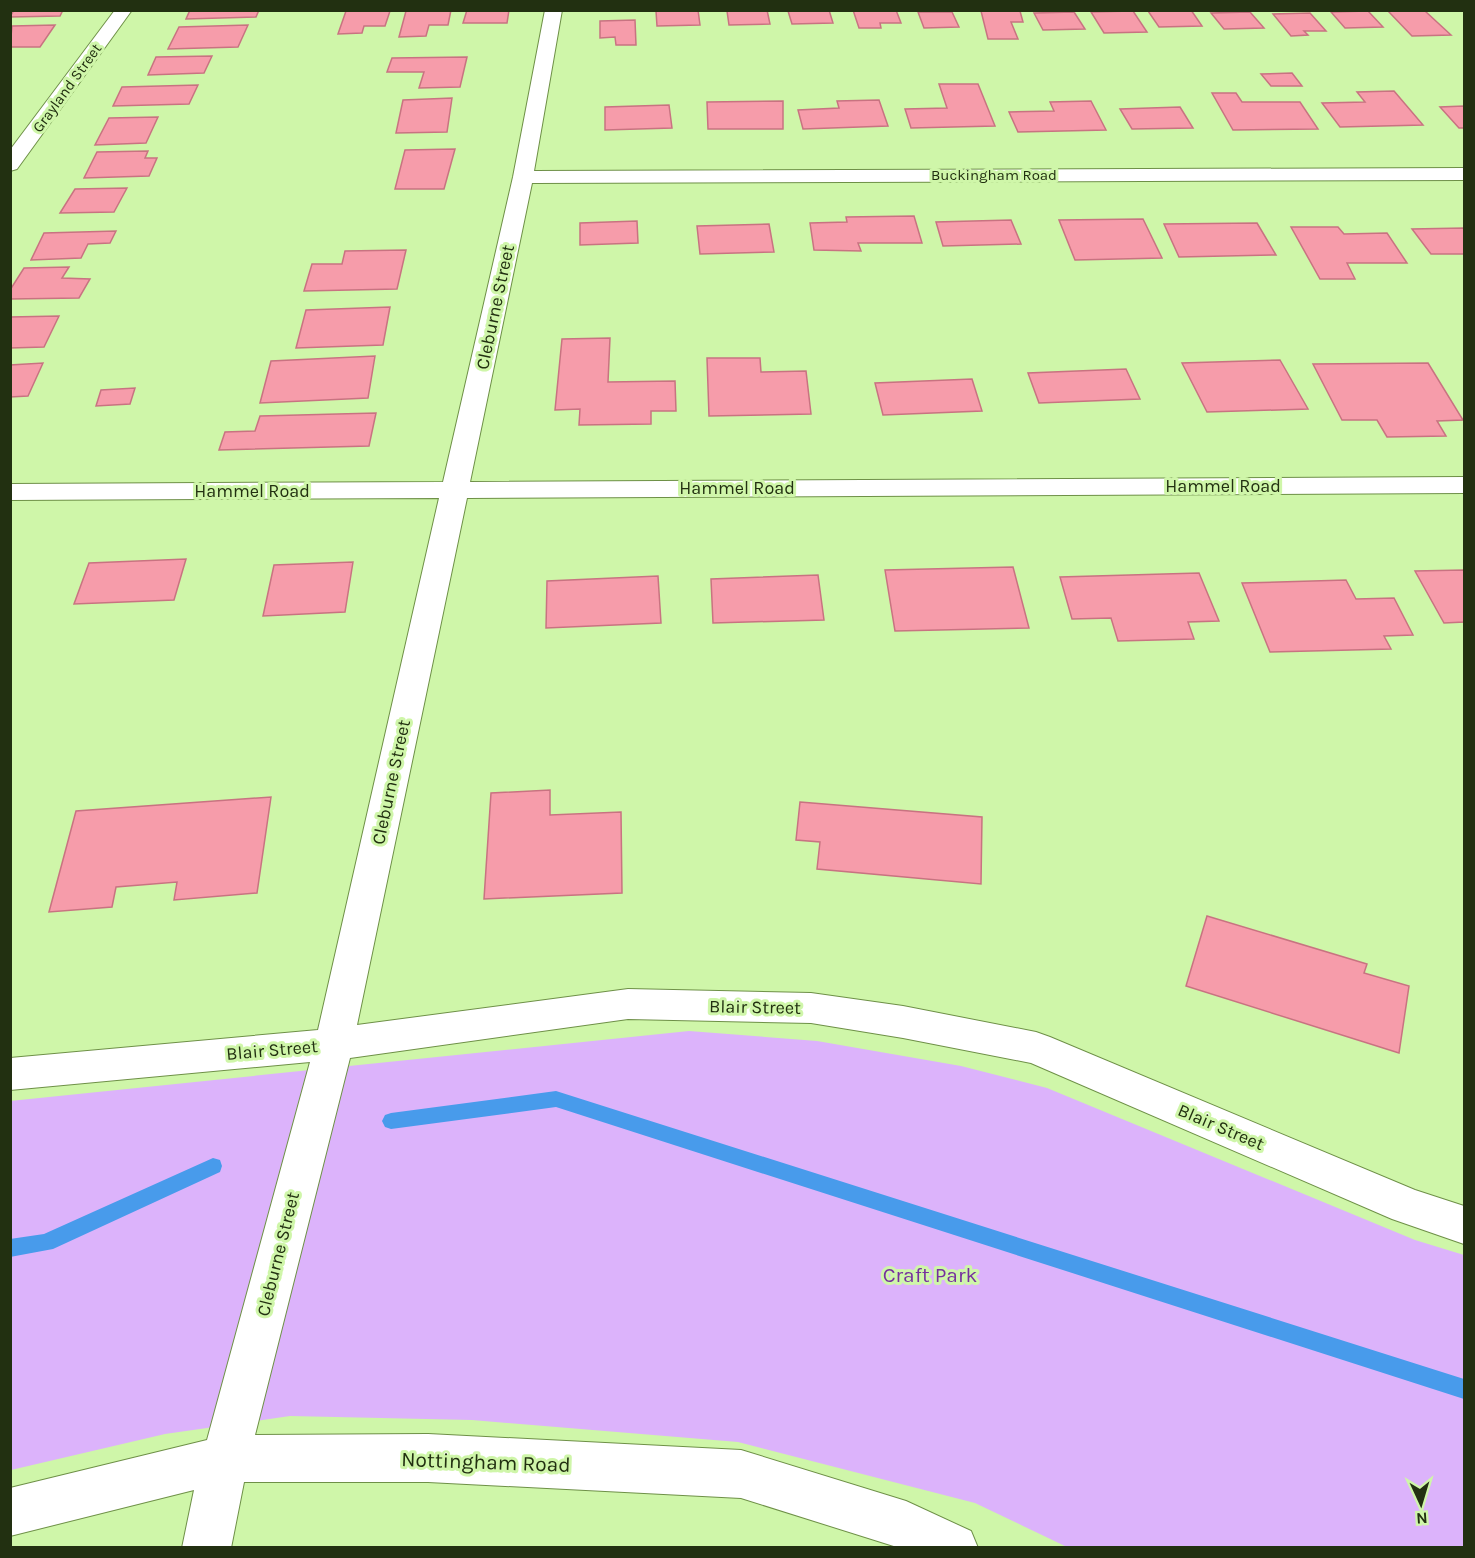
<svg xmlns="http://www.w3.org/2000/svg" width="1475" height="1558" viewBox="0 0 1475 1558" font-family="Karla,sans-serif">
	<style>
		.green { fill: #dcb3fb }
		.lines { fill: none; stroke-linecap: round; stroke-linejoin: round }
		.stream { fill: #489beb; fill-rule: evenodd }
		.building { fill: #f69caa; stroke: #c87381; stroke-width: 1.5 }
		.minor-casing { stroke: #6e9047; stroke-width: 2 }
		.minor { fill: #fff; fill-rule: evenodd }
		.labels { text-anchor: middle; stroke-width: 6; stroke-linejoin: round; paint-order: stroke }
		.far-street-label { font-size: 15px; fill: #223011; stroke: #cff6a9 }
		.street-label { font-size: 18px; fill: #223011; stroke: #cff6a9 }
		.near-park-label { font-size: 21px; fill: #75309e; stroke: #cff6a9 }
		.near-street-label { font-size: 21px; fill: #223011; stroke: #cff6a9 }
	</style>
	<rect width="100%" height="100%" fill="#cff6a9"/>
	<path class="green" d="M689 1031 817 1041 961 1066 1047 1088 1415 1240 1464 1255V1547H1067L975 1503 738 1442 472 1420 290 1416 165 1434 11 1470 10 1101Z"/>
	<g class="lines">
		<path class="stream" d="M556 1091 1464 1379V1399L556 1107 391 1129 385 1127 382 1121 385 1115 391 1113Z
			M213 1158 220 1160 222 1166 220 1172 53 1249 10 1257V1239L44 1234Z"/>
	</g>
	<path class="building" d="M14 10H63L60 16 10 17Z
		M190 10H259L256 17 186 19Z
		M451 10 448 25H429L426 36 399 37 406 11Z
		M467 10H509L507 23H463Z
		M698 10 700 25 657 26 656 11Z
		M767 10 770 24 729 25 727 11Z
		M829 10 833 23 792 24 788 11Z
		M853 10H896L901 23H880L881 28H859Z
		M1191 10 1202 26 1159 27 1148 11Z
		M346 11H390L385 26H364L362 33 338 34Z
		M981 11H1020L1023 22H1011L1018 39H988Z
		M1133 11 1147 32 1104 33 1091 12Z
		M1368 11 1383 27 1345 28 1331 12Z
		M1388 11H1425L1451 35 1412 36Z
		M918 12H952L959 27 924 28Z
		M1074 12 1085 29 1043 30 1034 13Z
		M1250 12 1264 28 1224 29 1211 13Z
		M1310 13 1326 31H1304L1308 35 1291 36 1273 14Z
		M635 20 636 45H616L615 37 600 38V21Z
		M55 25 40 47H10L12 26Z
		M248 25 238 47 168 49 179 27Z
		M212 56 204 73 148 75 156 57Z
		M467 57 460 87 419 88 424 72H387L392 58Z
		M1292 73 1302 86H1271L1261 74Z
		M939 84H978L995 126 911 128 905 109 947 108Z
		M198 85 189 104 113 106 122 87Z
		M1394 91 1423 125 1340 127 1322 103 1365 102 1357 92Z
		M1212 93H1236L1242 102H1300L1318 129 1233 130Z
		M452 98 447 132 396 133 403 100Z
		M879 100 888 126 803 129 798 110 839 108 837 101Z
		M783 101V129H708L707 102Z
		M1091 101 1106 130 1018 132 1009 112 1054 111 1050 102Z
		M669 105 672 128 605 130V107Z
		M1464 106V128H1459L1440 107Z
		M1180 107 1193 128 1132 129 1120 109Z
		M158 117 146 143 95 145 109 118Z
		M455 149 444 189H395L405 150Z
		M148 151 145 158H157L149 176 84 178 97 152Z
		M127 188 114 212 60 213 75 189Z
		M914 216 922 243H858L861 251 814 250 810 223 847 222 846 217Z
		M1143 219 1162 258 1075 260 1059 220Z
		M1011 220 1021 244 943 246 936 222Z
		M637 221 638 243 580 245V223Z
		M1257 223 1276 255 1179 257 1164 224Z
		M769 224 774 252 700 254 697 226Z
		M1291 227H1338L1344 234 1387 233 1407 263H1347L1355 279H1320Z
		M1464 228V254H1431L1412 229Z
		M116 231 110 243 88 244 81 258 31 260 44 233Z
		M406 250 397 289 304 291 312 264H342L345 251Z
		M69 267 62 278 90 279 79 298 10 299V290L24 268Z
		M390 307 383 345 296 348 306 310Z
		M59 316 44 347 10 348V317Z
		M610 338 608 382 675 381 676 411H651V424L579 425 580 409 555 410 562 339Z
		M375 356 368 398 260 403 271 361Z
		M707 358H760L761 372 806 371 811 414 709 416Z
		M1280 360 1308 409 1207 412 1182 363Z
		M43 363 28 396 10 397V365Z
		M1428 363 1463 420 1437 421 1446 436 1387 437 1377 420H1342L1313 364Z
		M1126 369 1140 399 1039 403 1028 373Z
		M972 379 982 411 883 415 875 383Z
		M135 388 130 404 96 406 101 390Z
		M376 413 369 446 219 450 225 432 255 431 260 416Z
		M186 559 174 600 74 604 89 563Z
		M353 562 345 612 263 616 274 565Z
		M1013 567 1029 628 895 631 885 570Z
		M1464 570V622L1444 623 1415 571Z
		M1199 573 1219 621 1188 622 1194 639 1118 641 1111 618 1072 619 1060 577Z
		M818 575 824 620 713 623 711 579Z
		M658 576 661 623 546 628 547 581Z
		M1346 580 1356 599 1394 598 1413 635 1384 636 1391 649 1270 652 1242 583Z
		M550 790V815L621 812 622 893 484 899 491 793Z
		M271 797 257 893 174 900 177 882 116 887 112 907 49 912 76 811Z
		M800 802 982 817 981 884 817 869 820 842 796 840Z
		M1207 916 1367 964 1364 973 1409 986 1399 1053 1186 986Z"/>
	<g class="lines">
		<g class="minor-casing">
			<path id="minor" d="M115 10H132L17 169 10 171V150Z
				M545 10H562L534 171 1464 168V180L532 183 470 482 1464 477V493L467 498 357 1025 628 989 811 993 903 1006 1036 1032 1050 1037 1415 1190 1464 1206V1244L1392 1219 1031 1063 903 1038 811 1023 628 1019 350 1058 255 1435 428 1434 741 1450 906 1501 971 1531 978 1548H900L741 1498 428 1482H244L231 1548H182L194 1490 10 1536V1488L207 1440 310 1062 10 1090V1058L318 1030 439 498 10 500V484L443 482 513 177Z"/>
		</g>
		<use href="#minor" class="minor"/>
	</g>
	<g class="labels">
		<g class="far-street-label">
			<text transform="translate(67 88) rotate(-54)" y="5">Grayland Street</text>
			<text x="994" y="180">Buckingham Road</text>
		</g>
		<g class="street-label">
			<text transform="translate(495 307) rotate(-78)" y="6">Cleburne Street</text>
			<text x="1223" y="492">Hammel Road</text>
			<text x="737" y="494">Hammel Road</text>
			<text x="252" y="497">Hammel Road</text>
			<text transform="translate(391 782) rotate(-78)" y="6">Cleburne Street</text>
			<text transform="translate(755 1007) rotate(1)" y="6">Blair Street</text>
			<text transform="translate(272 1050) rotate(-5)" y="6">Blair Street</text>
			<text transform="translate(1221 1127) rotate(23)" y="6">Blair Street</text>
			<text transform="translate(278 1254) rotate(-76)" y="6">Cleburne Street</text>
		</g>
		<g class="near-park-label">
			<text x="930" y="1282">Craft Park</text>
		</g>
		<g class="near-street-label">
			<text transform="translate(486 1462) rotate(2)" y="7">Nottingham Road</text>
		</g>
	</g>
	<rect width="1475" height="1558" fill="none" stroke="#223011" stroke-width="24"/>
	<g transform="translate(1421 1504) rotate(176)" stroke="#cff6a9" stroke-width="4.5" paint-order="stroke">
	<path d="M0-4.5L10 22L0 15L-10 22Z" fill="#223011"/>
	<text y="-9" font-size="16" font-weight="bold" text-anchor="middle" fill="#223011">N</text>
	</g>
</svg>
